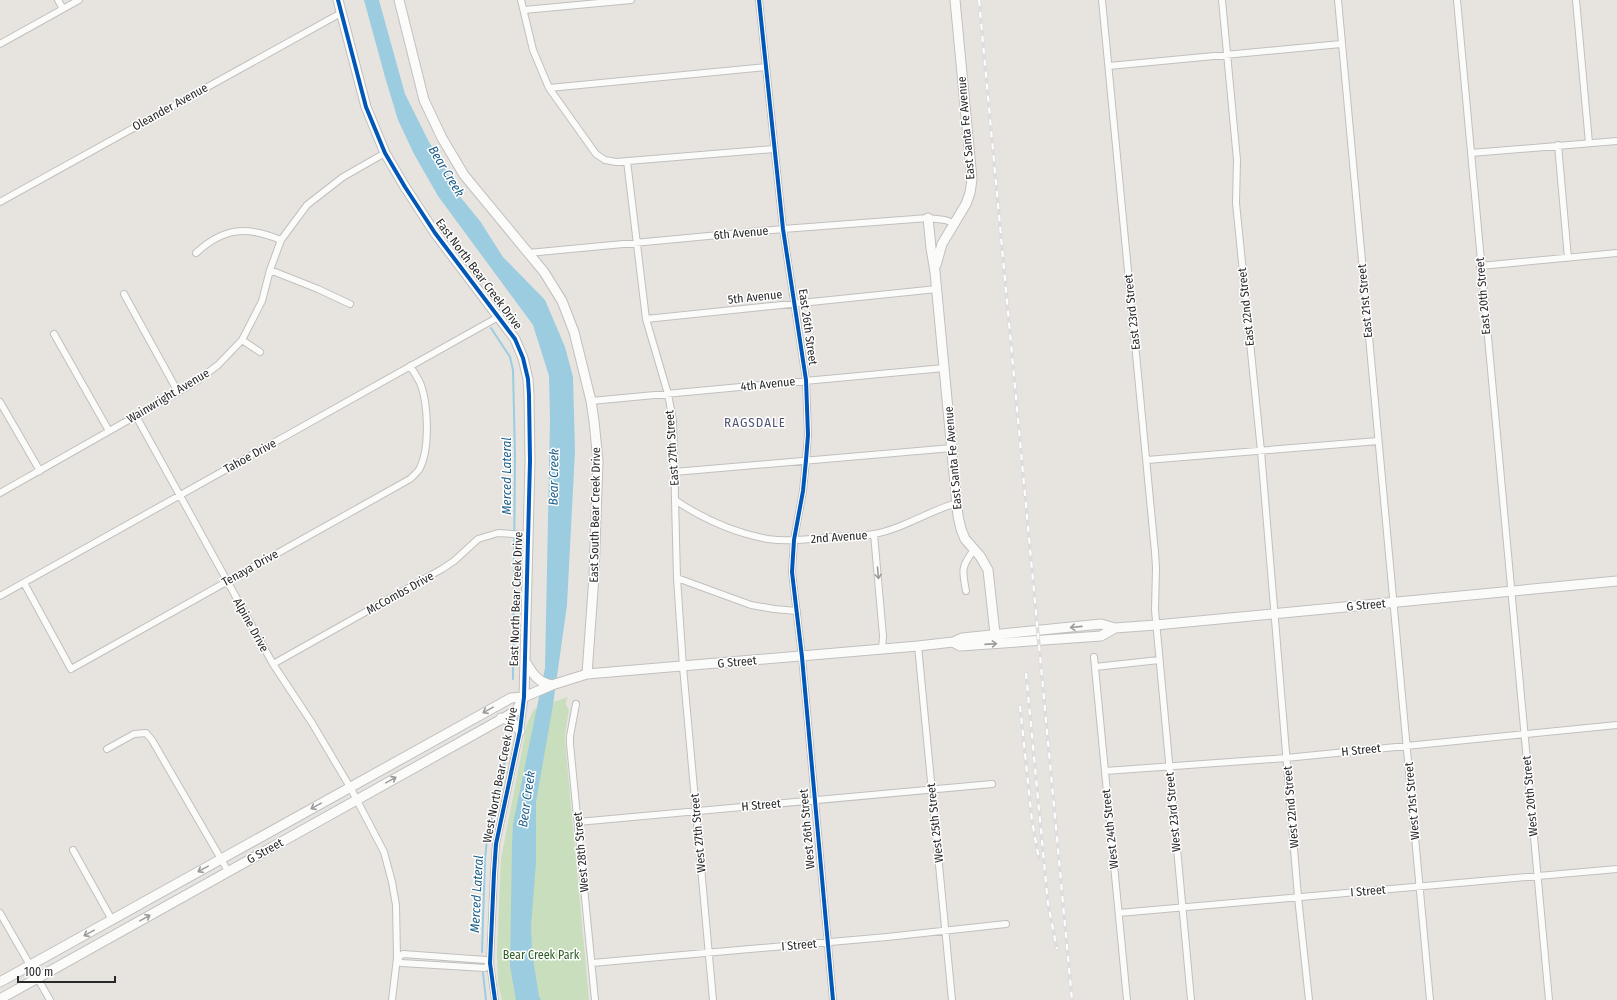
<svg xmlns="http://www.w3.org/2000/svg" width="1617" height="1000" viewBox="0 0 1617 1000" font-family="'Fira Sans Condensed',sans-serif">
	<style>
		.green { fill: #c9debc }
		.water { fill: #9ccce0 }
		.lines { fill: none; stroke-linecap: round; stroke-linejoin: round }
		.stream { stroke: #9ccce0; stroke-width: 2 }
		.street-casing { stroke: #c1c0bf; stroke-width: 8 }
		.secondary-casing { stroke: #c1c0bf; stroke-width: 11 }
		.street { stroke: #fbfbfa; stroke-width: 6 }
		.secondary { stroke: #fbfbfa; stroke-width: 9 }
		.rail-casing { stroke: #ddddde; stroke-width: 3.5 }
		.rail { stroke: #fff; stroke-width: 2; stroke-dasharray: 6; stroke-linecap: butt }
		.cycleway-casing { stroke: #fff; stroke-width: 6 }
		.cycleway { stroke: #0057b8; stroke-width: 4 }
		.oneway { stroke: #9c9c9c }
		.labels { text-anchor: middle; stroke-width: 3; stroke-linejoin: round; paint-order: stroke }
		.street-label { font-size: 12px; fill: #292929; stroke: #fff }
		.park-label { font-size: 12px; fill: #2c5d22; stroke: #fff }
		.water-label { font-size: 13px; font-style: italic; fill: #1d608a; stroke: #fff }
		.neighbourhood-label { font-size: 13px; letter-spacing: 1px; fill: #4f5474; stroke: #fff }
	</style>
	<rect width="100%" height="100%" fill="#e7e4e0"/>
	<path class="green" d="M568 697C565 702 565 705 569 709L565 735 566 752 589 1000H502L498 984 497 953 501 859 527 724 534 709Z"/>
	<path class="water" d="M364 0H379L405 94 429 142 442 162 457 193 480 221 503 257 545 300 565 347 573 377 575 451 567 605 553 705 536 802V863L531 926 532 952 539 996 541 1000H516L510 966 512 845 513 824 545 668 550 420 549 376 533 325 438 196 414 154 398 120 385 77Z"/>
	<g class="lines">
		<path class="stream" d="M491 328 510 357 513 370 515 457 513 679
			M482 952 485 859 487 839 509 743
			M483 973 486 1000"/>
		<g class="street-casing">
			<path id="street" d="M58 0 63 9
				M521 0 533 50 549 88 596 154 605 160 616 162 774 149
				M759 0 783 229 806 380 808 435 806 460 803 491 794 540 792 572 802 657 833 1000
				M1102 0 1155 552 1156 568 1155 610 1191 1000
				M1222 0 1237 160 1236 203 1261 451 1298 897 1309 1000
				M1338 0 1430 1000
				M1457 0 1549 1000
				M1576 0 1589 143
				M524 10 631 0
				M0 44 79 0
				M1109 66 1341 44
				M549 88 766 67
				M1558 145 1568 258
				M1471 153 1617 141
				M627 161 646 319 668 394 673 421 677 578 683 667 713 1000
				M0 202 341 13
				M196 253C224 227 247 226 281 240
				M528 253 783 229 928 218 945 220 954 223
				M1480 266 1617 253
				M270 270 318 289 350 304
				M124 294 178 392
				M646 319 937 289
				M54 334 109 431
				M242 340 260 352
				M591 401 944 368
				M0 402 40 471
				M136 416 273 664 312 723 350 787 384 852 392 882 396 905 397 958 392 1000
				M1147 460 1378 441
				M674 472 952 448
				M0 493 178 392 198 380 218 365 242 340 262 301 270 270 281 240 307 205 343 177 385 153
				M675 500C703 519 735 533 768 539 788 542 811 539 832 537 845 536 860 537 874 534 903 529 928 511 957 503
				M874 534 883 636 882 649
				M677 578 751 605 774 609 797 611
				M24 583 71 669 410 479C413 476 418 472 420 468 430 448 428 405 421 385 418 378 414 372 410 366
				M966 591C962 571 961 566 974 550
				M0 596 500 316
				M918 646 952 1000
				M1094 657 1127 1000
				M273 664 442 569 454 561 478 539 498 533 528 535
				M1095 667 1159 660
				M576 704 570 736V744L595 1000
				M107 749 134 734 146 733 152 740 228 871
				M1105 771 1286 758 1617 725
				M578 822 992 784
				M73 850 112 920
				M0 913 50 1000
				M1119 913 1617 869
				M403 954 486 960 490 963 485 968 401 963 397 958Z
				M592 963 887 937 1006 924
				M495 1000 490 963 494 873 496 844 520 731 524 701"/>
		</g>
		<g class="secondary-casing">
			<path id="secondary" d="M338 0 366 107 385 153 405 187 435 233 515 339 523 358 528 379 529 395 530 461 524 697
				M399 0 424 100 442 138 464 175 544 272 562 301 574 332 591 401 594 421 598 461 594 576 587 674
				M928 218 931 248 935 272 958 516 961 529 965 539 980 556 988 570 995 634
				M936 265 942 244 966 204 970 193 972 179 955 0
				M953 642 960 646 1101 636 1115 628
				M525 661C532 673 538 683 552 685
				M501 718 512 721 520 731
				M0 982 511 698 524 697 552 685 587 674 918 646 953 642 962 638 1101 624 1115 628 1156 625 1617 581
				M0 999 516 711 524 697"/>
		</g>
		<use href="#street" class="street"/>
		<use href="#secondary" class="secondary"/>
		<g class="rail-casing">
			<path id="rail" d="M979 0 1072 1000
				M1026 673 1048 904 1057 949
				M1020 706 1032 821 1039 859"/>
		</g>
		<use href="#rail" class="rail"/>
		<g class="cycleway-casing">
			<path id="cycleway" d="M338 0 366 107 385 153 405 187 435 233 515 339 523 358 528 379 529 395 530 461 524 697 520 731 496 844 494 873 490 963 495 1000
				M759 0 783 229 806 380 808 435 806 460 803 491 794 540 792 572 802 657 833 1000"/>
		</g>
		<use href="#cycleway" class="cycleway"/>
	</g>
	<defs><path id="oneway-shaft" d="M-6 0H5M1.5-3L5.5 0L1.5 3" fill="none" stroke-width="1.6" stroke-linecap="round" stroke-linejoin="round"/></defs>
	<g class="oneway">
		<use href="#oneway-shaft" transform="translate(878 573) rotate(85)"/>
		<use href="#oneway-shaft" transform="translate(1076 627) rotate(174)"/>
		<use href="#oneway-shaft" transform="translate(991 644) rotate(-4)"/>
		<use href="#oneway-shaft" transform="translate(488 710) rotate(151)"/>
		<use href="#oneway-shaft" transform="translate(391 780) rotate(-29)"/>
		<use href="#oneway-shaft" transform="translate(316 806) rotate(151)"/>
		<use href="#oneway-shaft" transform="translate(203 869) rotate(151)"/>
		<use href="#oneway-shaft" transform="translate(145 918) rotate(-29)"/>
		<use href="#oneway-shaft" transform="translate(89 933) rotate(151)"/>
	</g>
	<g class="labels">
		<g class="street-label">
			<text transform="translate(170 107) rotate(-29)" y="4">Oleander Avenue</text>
			<text transform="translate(966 128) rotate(-95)" y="4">East Santa Fe Avenue</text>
			<text transform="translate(741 233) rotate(-5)" y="4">6th Avenue</text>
			<text transform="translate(479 274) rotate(53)" y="4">East North Bear Creek Drive</text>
			<text transform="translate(1483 296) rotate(-95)" y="4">East 20th Street</text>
			<text transform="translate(755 297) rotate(-6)" y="4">5th Avenue</text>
			<text transform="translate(1365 301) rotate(-95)" y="4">East 21st Street</text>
			<text transform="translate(1246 307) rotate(-96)" y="4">East 22nd Street</text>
			<text transform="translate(1132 312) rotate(-96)" y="4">East 23rd Street</text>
			<text transform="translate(808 327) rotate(82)" y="4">East 26th Street</text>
			<text transform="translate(768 384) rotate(-6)" y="4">4th Avenue</text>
			<text transform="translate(168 396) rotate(-31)" y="4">Wainwright Avenue</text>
			<text transform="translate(672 448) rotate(-94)" y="4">East 27th Street</text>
			<text transform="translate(250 456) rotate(-29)" y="4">Tahoe Drive</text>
			<text transform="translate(953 458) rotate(-95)" y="4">East Santa Fe Avenue</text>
			<text transform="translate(595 515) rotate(-89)" y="4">East South Bear Creek Drive</text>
			<text transform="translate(839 537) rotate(-4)" y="4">2nd Avenue</text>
			<text transform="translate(250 568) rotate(-29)" y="4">Tenaya Drive</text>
			<text transform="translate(400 593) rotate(-29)" y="4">McCombs Drive</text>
			<text transform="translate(516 599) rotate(-88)" y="4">East North Bear Creek Drive</text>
			<text transform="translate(1366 605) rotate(-5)" y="4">G Street</text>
			<text transform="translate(251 625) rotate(61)" y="4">Alpine Drive</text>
			<text transform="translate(737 662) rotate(-5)" y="4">G Street</text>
			<text transform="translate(1361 750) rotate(-6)" y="4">H Street</text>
			<text transform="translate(500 775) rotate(-79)" y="4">West North Bear Creek Drive</text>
			<text transform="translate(1530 796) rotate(-95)" y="4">West 20th Street</text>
			<text transform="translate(1412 801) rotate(-95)" y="4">West 21st Street</text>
			<text transform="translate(761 805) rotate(-5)" y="4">H Street</text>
			<text transform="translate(1291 807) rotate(-95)" y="4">West 22nd Street</text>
			<text transform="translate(1173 812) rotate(-95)" y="4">West 23rd Street</text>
			<text transform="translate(935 823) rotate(-96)" y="4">West 25th Street</text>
			<text transform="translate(807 829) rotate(-95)" y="4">West 26th Street</text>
			<text transform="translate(1110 829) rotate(-96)" y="4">West 24th Street</text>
			<text transform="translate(698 833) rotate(-95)" y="4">West 27th Street</text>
			<text transform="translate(265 851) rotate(-29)" y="4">G Street</text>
			<text transform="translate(581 852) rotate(-95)" y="4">West 28th Street</text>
			<text transform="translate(1368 891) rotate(-5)" y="4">I Street</text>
			<text transform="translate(799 945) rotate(-5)" y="4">I Street</text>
		</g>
		<g class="park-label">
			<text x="541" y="959">Bear Creek Park</text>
		</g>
		<g class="water-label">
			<text transform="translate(447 171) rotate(59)" y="5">Bear Creek</text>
			<text transform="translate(506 476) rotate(-90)" y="5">Merced Lateral</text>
			<text transform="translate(553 477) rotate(-89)" y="5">Bear Creek</text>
			<text transform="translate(526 799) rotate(-82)" y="5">Bear Creek</text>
			<text transform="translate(476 894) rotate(-87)" y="5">Merced Lateral</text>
		</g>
		<g class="neighbourhood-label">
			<text x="755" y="427">RAGSDALE</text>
		</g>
	</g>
	<path d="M18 976v6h97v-6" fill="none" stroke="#292929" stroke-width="2"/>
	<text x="24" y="976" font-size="12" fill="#292929" stroke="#ffffff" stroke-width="3" paint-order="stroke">100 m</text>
</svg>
